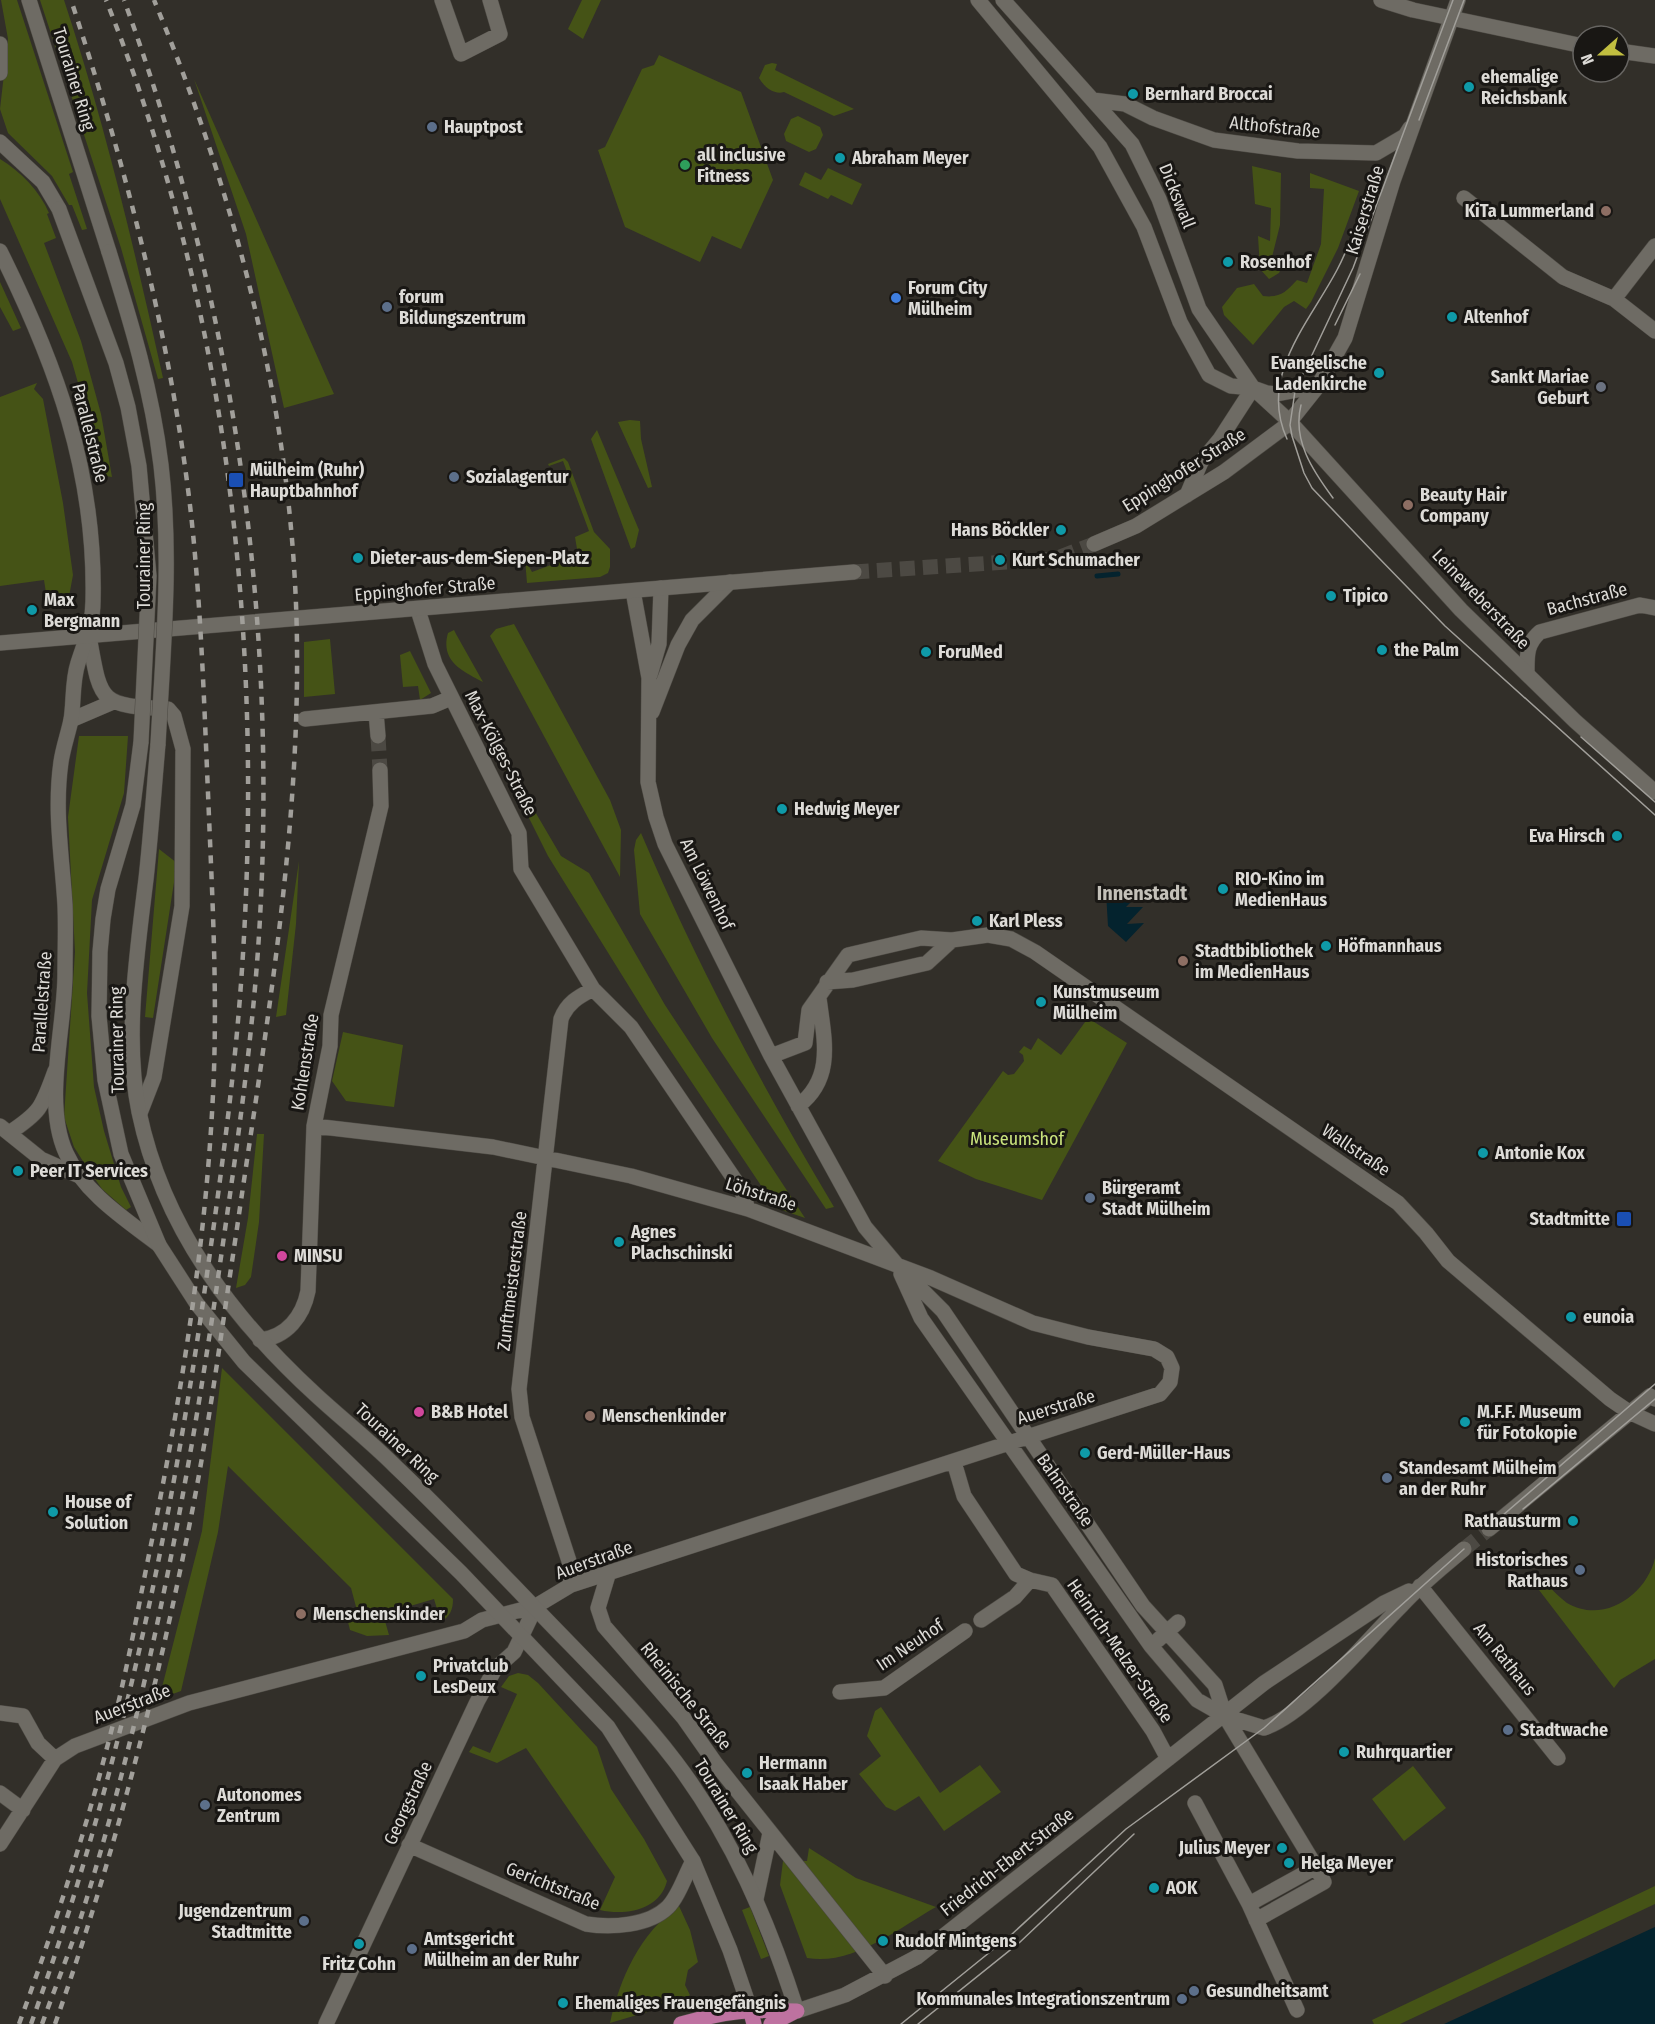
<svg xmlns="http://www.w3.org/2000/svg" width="1655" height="2024" viewBox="0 0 1655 2024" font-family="'Fira Sans Condensed',sans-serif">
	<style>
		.green { fill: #455316 }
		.water { fill: #04232e }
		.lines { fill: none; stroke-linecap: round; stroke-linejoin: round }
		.stream { stroke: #04232e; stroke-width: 5 }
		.minor-tunnel { stroke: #4c4943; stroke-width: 15; stroke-dasharray: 15 8; stroke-linecap: butt }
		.secondary-tunnel { stroke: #4c4943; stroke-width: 15; stroke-dasharray: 15 8; stroke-linecap: butt }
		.minor-casing { stroke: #4d4a44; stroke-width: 16 }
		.tertiary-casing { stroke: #4d4a44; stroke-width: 16 }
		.secondary-casing { stroke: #4d4a44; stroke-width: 16 }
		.primary-casing { stroke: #4d4a44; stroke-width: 16 }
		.minor { stroke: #6e6b64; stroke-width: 15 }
		.tertiary { stroke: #6e6b64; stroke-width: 15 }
		.secondary { stroke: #6e6b64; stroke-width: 15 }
		.primary { stroke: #be72a0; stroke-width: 15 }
		.tram { stroke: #a19f9a; stroke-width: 1.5 }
		.rail { stroke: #a19f9a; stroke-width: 4.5; stroke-dasharray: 8 8; stroke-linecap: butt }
		.secondary-bridge-casing { stroke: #4d4a44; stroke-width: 16; stroke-linecap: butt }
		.secondary-bridge { stroke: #6e6b64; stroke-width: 15 }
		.culture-dot { fill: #0f9aa8; stroke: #191714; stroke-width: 2 }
		.service-dot { fill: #5c6f8a; stroke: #191714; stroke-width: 2 }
		.leisure-dot { fill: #2e9e5b; stroke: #191714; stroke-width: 2 }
		.education-dot { fill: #8d6e63; stroke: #191714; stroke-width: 2 }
		.shop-dot { fill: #3f7fe0; stroke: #191714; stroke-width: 2 }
		.worship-dot { fill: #6b7280; stroke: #191714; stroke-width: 2 }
		.transit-dot { fill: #1a4fb4; stroke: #191714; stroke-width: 2 }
		.hotel-dot { fill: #d1479c; stroke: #191714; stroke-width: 2 }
		.labels { text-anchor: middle; stroke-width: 6; stroke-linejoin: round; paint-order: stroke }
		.poi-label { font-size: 18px; font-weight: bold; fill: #dddbd7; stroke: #191714; text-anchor: start }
		.street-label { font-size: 18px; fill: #dddbd7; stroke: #191714 }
		.park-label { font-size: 18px; fill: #cae47d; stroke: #191714 }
		.neighbourhood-label { font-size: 20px; font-weight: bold; fill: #c4c1b9; stroke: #191714 }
	</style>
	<rect width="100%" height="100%" fill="#322f29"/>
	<path class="green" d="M1 0H17L73 172 69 174 87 229 82 230 72 205H69L52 176 8 133 0 109 8 39Z
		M40 0H64C105 124 135 251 163 378L158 379 121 248Z
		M582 0H601L583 39 568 29Z
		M659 55 741 92 773 180 741 249 712 236 700 262 625 227 598 150 605 147 642 69 654 65Z
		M772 63 777 64 775 70 854 109 834 116 784 92C774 95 764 87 759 78L765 65Z
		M194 79 334 394 284 408 246 234Z
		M798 116 820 127 823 135 816 149 809 152 786 141 784 134 791 119Z
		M0 159C21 172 39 190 49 213L47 214 56 238 44 243 81 341 101 414 112 477 106 476 103 470 72 362 0 199Z
		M1252 166 1281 173 1280 225 1272 257 1285 260 1279 273 1269 279 1260 269 1258 236 1270 241 1271 208 1255 204Z
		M828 168 862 184 852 205 831 195 828 199 799 185 805 172 821 180Z
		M1310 173 1359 191 1338 248 1311 302 1306 309 1294 301 1284 307 1253 345 1224 315 1222 307 1237 288 1254 284 1263 296C1280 298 1286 292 1297 280L1307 283 1321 244 1324 189 1310 188Z
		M0 282 21 328 13 331 0 307Z
		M37 383 34 389 43 399 63 503 73 575 68 602 48 606 44 580 0 586V397Z
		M630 420 640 421 641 439 652 487 648 488 618 422Z
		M597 430 639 530 635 547 631 549 591 439Z
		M564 458 568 462 594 532 610 549V567L608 573 600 577 527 583 525 559 532 572 578 555 575 537 589 531 563 461 549 466 548 464Z
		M514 624 610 800 621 830 620 877 490 636 496 629Z
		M454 630 456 634 483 682C462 671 440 661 448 633Z
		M330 639 335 694 304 697V642Z
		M410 651 431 693 420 700 418 686 403 687 400 655Z
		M472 704 561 856 589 873 665 1005 805 1218 776 1208 648 1017 548 856Z
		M79 736H128L124 793 92 900 87 993 94 1087 104 1131 121 1187 131 1207 126 1210 102 1189 86 1166 74 1147 64 1117 75 952 68 817Z
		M641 833C696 963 762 1086 834 1207L826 1209 712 1038 640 914 634 850 636 840Z
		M159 849 177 863 153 1018 145 1017Z
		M299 861 296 924 286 1015 276 1017Z
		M1088 1018 1127 1043 1042 1200 976 1179 938 1161 1003 1071 1008 1075 1014 1074 1024 1061 1023 1055 1019 1052 1024 1046 1031 1050 1038 1038 1061 1055Z
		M343 1032 403 1045 394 1107 346 1101 332 1081Z
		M257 1134H264L259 1222 251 1277 245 1285 236 1288 248 1218Z
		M222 1368 453 1599C453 1610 450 1616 441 1622L434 1599 383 1614 389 1635 367 1636 350 1630 348 1622 359 1618 351 1588 228 1466 218 1532 181 1691 159 1699 202 1531Z
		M1655 1558V1659L1620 1680 1614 1688 1539 1590 1546 1584C1553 1590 1560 1598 1567 1603 1604 1625 1647 1594 1655 1558Z
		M518 1673 528 1675 538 1683 597 1747 611 1789 644 1839 667 1881C660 1910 625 1916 600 1910L615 1877 526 1748 497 1763 469 1752 473 1746 490 1753 517 1694 501 1687 509 1676Z
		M881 1707 940 1793 980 1765 1001 1792 944 1831 919 1796 895 1811 886 1807 859 1774 881 1756 867 1736 875 1711Z
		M1413 1766 1446 1808 1404 1841 1372 1799Z
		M809 1848 856 1878 936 1907C897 1929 853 1966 807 1958L780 1885 783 1861H807Z
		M1655 1886V1904L1400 2024H1374L1372 2020Z
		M679 1906 690 1930 698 1962 688 1970 685 1985 690 1995 681 2002 610 2023C620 1978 640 1933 679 1906Z
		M750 1907 769 1956 761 1959 742 1910Z"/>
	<path class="water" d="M1143 890 1126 907H1143L1127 924 1144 923 1126 942 1108 926 1106 892Z
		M1655 1927V2024H1444Z"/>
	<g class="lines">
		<path class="stream" d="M1097 576 1118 574"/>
		<path class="minor-tunnel" d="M378 736 380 770
			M1464 1549 1489 1529"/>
		<path class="secondary-tunnel" d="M854 572 1055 559 1094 544"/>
		<g class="minor-casing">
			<path id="minor" d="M442 0 461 54 500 34 490 0
				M1381 0 1413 10 1583 46
				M1619 51 1655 56
				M1464 198 1563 277 1614 299 1655 331
				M1614 299 1655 246
				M633 591 649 678 648 782 656 817 665 844 771 1056 865 1227 897 1265 943 1311 1143 1606 1215 1685 1225 1716 1316 1867 1324 1882 1256 1920
				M418 610 435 664 519 833 521 869 593 989 631 1027 741 1189 748 1209
				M89 636C101 704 99 705 168 709L174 716 183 749 182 906 154 1077 140 1113
				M1527 674C1527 656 1526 644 1540 632L1640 605 1655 608
				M650 675 659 644 661 588
				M376 712 378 736
				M652 712 678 645 692 620 730 582
				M305 719 432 706 451 698
				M71 720 113 702
				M827 982 853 980 927 963 952 940
				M771 1056 805 1043 809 1010 848 955 921 938 952 940 988 935 1011 939 1035 952 1398 1203 1426 1233 1448 1261 1610 1399 1629 1412 1655 1424
				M798 1106C835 1078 824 1039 819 998
				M0 1126 41 1159 77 1175
				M9 1133C41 1112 42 1107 55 1071
				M901 1274 921 1318 1151 1646 1197 1700 1225 1716 1264 1728C1307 1714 1369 1638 1402 1605 1421 1584 1443 1567 1464 1549
				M260 1340C287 1337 303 1316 308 1291L314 1126 330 1046 331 1015 381 806 380 770
				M954 1462 964 1496 1016 1574 1030 1580 1052 1585 1153 1731 1168 1759
				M1489 1529 1650 1396 1655 1399
				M608 1575 598 1608 604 1626 683 1717 716 1764 885 1976
				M571 1585 569 1561 522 1417 519 1389 561 1019C567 1003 578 997 593 989
				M1420 1586 1558 1758
				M981 1620 1015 1597 1030 1580
				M1158 1640 1178 1622
				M840 1692 884 1688 965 1631
				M0 1713 23 1716 38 1743 55 1759
				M0 1793 23 1810
				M1195 1803 1249 1904 1297 2010
				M0 1844 55 1759 75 1746 189 1703 464 1631 482 1620 536 1606 571 1585 1160 1394 1170 1382 1172 1368 1167 1357 1154 1349 1088 1337 1033 1323 931 1278 748 1209 631 1176 493 1147 314 1126
				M409 1845 586 1924C611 1928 649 1926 668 1907 679 1896 685 1875 693 1861
				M756 1899 770 1833
				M1249 1904 1316 1867
				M797 2011 845 1995 917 1957 1264 1683 1384 1603 1409 1591
				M326 2024 477 1702 495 1669 514 1652 536 1606"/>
		</g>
		<g class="tertiary-casing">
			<path id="tertiary" d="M0 251C56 364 96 472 93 601 93 624 85 641 78 663 72 681 74 702 71 720 68 734 63 748 61 762 54 811 62 856 65 905 66 928 65 951 65 974 65 1027 43 1103 66 1153 84 1193 125 1219 159 1245"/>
		</g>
		<g class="secondary-casing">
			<path id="secondary" d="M29 0 109 252
				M978 0 1100 147 1144 227 1180 322 1209 375 1231 386 1253 388 1267 393 1277 394 1318 386
				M1003 0 1132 144 1159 199 1199 309 1253 388 1290 422 1461 610 1575 721 1655 792
				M0 44V73
				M1093 100 1125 104 1153 118 1214 140 1298 151 1376 153 1405 136 1410 128
				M0 142 43 182 59 209
				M1187 495 1201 462 1220 439 1253 388
				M1094 544 1136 526 1224 472 1287 425 1318 386 1345 338 1393 181 1458 0
				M0 643 854 572
				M141 742 133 805 108 889 103 919 100 952 99 1016 105 1080 121 1154 159 1245 197 1304 244 1362 461 1573 608 1727 693 1861 730 1950 750 2009
				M158 744C154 789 151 834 146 879 137 953 124 1039 139 1112 163 1227 232 1318 316 1395 342 1419 370 1441 395 1466 455 1523 511 1584 569 1643 606 1681 643 1719 675 1761 732 1836 769 1923 797 2011"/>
		</g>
		<g class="primary-casing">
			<path id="primary" d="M750 2009 754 2024
				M681 2024C726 2011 750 2009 797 2011
				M771 2024 794 2012"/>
		</g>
		<use href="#minor" class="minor"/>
		<use href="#tertiary" class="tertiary"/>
		<use href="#secondary" class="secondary"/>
		<use href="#primary" class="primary"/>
		<path class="tram" d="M1453 0 1353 268 1295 391 1290 425 1292 436 1304 473 1312 488 1376 555 1445 626 1655 815
			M1419 120 1464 0
			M1335 325 1360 274
			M1301 405C1292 440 1313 471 1333 498
			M1287 439C1258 376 1309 323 1337 270 1352 242 1361 210 1373 180
			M1581 737 1655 802
			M1523 1509 1655 1399
			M1488 1528 1655 1384
			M901 2024 1011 1935 1126 1829 1264 1728 1464 1549
			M918 2024 1019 1943 1134 1834"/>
		<path class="rail" d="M19 2024C57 1920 91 1815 117 1708 131 1651 141 1592 153 1535 182 1390 206 1241 213 1094 218 993 212 893 208 793 204 700 201 607 191 514 171 339 126 167 71 0
			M31 2024C117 1785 169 1540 205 1288 220 1182 235 1076 242 969 264 642 228 305 106 0
			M42 2024C55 1988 69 1953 81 1917 144 1715 184 1508 215 1299 233 1172 253 1046 260 918 277 607 231 292 124 0
			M55 2024C114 1857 158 1686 192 1512 210 1420 222 1327 236 1235 264 1040 299 843 297 646 295 423 239 204 154 0"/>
		<g class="secondary-bridge-casing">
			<path id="secondary-bridge" d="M59 209 116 363 128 407 139 466 149 576 141 742
				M109 252C131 322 152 391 161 465 172 557 163 651 158 744"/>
		</g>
		<use href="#secondary-bridge" class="secondary-bridge"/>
	</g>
	<g class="culture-dot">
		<circle cx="1469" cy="87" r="6"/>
		<circle cx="1133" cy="94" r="6"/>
		<circle cx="840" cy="158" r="6"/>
		<circle cx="1228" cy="262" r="6"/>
		<circle cx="1452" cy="317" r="6"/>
		<circle cx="1379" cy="373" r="6"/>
		<circle cx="1061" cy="530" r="6"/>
		<circle cx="358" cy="558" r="6"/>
		<circle cx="1000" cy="560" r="6"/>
		<circle cx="1331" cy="596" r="6"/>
		<circle cx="32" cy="610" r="6"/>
		<circle cx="1382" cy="650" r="6"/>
		<circle cx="926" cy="652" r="6"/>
		<circle cx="782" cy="809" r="6"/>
		<circle cx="1617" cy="836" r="6"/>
		<circle cx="1223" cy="889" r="6"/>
		<circle cx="977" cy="921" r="6"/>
		<circle cx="1326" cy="946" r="6"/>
		<circle cx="1041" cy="1002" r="6"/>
		<circle cx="1483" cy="1153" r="6"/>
		<circle cx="18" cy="1171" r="6"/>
		<circle cx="619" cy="1242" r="6"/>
		<circle cx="1571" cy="1317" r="6"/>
		<circle cx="1465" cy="1422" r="6"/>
		<circle cx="1085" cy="1453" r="6"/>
		<circle cx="53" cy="1512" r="6"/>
		<circle cx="1573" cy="1521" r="6"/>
		<circle cx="421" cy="1676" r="6"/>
		<circle cx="1344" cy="1752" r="6"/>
		<circle cx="747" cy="1773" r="6"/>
		<circle cx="1282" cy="1848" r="6"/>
		<circle cx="1289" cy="1863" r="6"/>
		<circle cx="1154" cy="1888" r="6"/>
		<circle cx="883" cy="1941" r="6"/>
		<circle cx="359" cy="1944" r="6"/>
		<circle cx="563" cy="2003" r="6"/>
	</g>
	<g class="service-dot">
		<circle cx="432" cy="127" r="6"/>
		<circle cx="387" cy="307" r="6"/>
		<circle cx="454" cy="477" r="6"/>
		<circle cx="1090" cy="1198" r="6"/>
		<circle cx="1387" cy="1478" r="6"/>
		<circle cx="1580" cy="1570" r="6"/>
		<circle cx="1508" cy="1730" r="6"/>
		<circle cx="205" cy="1805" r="6"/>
		<circle cx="304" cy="1921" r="6"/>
		<circle cx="412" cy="1949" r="6"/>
		<circle cx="1194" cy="1991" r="6"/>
		<circle cx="1182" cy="1999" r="6"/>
	</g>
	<circle class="leisure-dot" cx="685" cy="165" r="6"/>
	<g class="education-dot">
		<circle cx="1606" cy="211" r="6"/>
		<circle cx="1408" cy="505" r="6"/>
		<circle cx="1183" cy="961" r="6"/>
		<circle cx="590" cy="1416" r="6"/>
		<circle cx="301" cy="1614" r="6"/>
	</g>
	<circle class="shop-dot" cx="896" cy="298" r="6"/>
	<circle class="worship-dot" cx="1601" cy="387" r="6"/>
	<g class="transit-dot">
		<rect x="228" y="472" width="16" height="16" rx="3"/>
		<rect x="1616" y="1211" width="16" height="16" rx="3"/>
	</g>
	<g class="hotel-dot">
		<circle cx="282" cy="1256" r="6"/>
		<circle cx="419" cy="1412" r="6"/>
	</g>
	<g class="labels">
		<g class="poi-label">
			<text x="1481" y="83">ehemalige<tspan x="1481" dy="21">Reichsbank</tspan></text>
			<text x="1145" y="100">Bernhard Broccai</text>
			<text x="444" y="133">Hauptpost</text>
			<text x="697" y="161">all inclusive<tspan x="697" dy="21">Fitness</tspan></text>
			<text x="852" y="164">Abraham Meyer</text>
			<text x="1594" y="217" text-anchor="end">KiTa Lummerland</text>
			<text x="1240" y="268">Rosenhof</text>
			<text x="908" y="294">Forum City<tspan x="908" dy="21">Mülheim</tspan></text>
			<text x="399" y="303">forum<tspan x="399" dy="21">Bildungszentrum</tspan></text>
			<text x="1464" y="323">Altenhof</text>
			<text x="1367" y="369" text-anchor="end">Evangelische<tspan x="1367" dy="21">Ladenkirche</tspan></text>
			<text x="1589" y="383" text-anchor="end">Sankt Mariae<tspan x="1589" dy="21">Geburt</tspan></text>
			<text x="250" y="476">Mülheim (Ruhr)<tspan x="250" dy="21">Hauptbahnhof</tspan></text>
			<text x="466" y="483">Sozialagentur</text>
			<text x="1420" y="501">Beauty Hair<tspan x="1420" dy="21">Company</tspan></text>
			<text x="1049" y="536" text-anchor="end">Hans Böckler</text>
			<text x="370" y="564">Dieter-aus-dem-Siepen-Platz</text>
			<text x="1012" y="566">Kurt Schumacher</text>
			<text x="1343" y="602">Tipico</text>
			<text x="44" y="606">Max<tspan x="44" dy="21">Bergmann</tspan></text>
			<text x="1394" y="656">the Palm</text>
			<text x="938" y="658">ForuMed</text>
			<text x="794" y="815">Hedwig Meyer</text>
			<text x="1605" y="842" text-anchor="end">Eva Hirsch</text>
			<text x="1235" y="885">RIO-Kino im<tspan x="1235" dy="21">MedienHaus</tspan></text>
			<text x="989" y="927">Karl Pless</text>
			<text x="1338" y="952">Höfmannhaus</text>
			<text x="1195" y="957">Stadtbibliothek<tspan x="1195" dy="21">im MedienHaus</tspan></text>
			<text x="1053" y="998">Kunstmuseum<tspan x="1053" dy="21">Mülheim</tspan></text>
			<text x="1495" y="1159">Antonie Kox</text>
			<text x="30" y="1177">Peer IT Services</text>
			<text x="1102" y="1194">Bürgeramt<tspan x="1102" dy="21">Stadt Mülheim</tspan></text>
			<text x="1610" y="1225" text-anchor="end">Stadtmitte</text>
			<text x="631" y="1238">Agnes<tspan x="631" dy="21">Plachschinski</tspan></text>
			<text x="294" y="1262">MINSU</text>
			<text x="1583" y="1323">eunoia</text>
			<text x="431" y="1418">B&amp;B Hotel</text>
			<text x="1477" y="1418">M.F.F. Museum<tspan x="1477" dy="21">für Fotokopie</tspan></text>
			<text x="602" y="1422">Menschenkinder</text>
			<text x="1097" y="1459">Gerd-Müller-Haus</text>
			<text x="1399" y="1474">Standesamt Mülheim<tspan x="1399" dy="21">an der Ruhr</tspan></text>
			<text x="65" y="1508">House of<tspan x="65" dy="21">Solution</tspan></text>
			<text x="1561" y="1527" text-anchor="end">Rathausturm</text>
			<text x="1568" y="1566" text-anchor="end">Historisches<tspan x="1568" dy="21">Rathaus</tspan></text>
			<text x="313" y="1620">Menschenskinder</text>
			<text x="433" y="1672">Privatclub<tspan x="433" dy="21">LesDeux</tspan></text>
			<text x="1520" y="1736">Stadtwache</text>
			<text x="1356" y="1758">Ruhrquartier</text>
			<text x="759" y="1769">Hermann<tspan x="759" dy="21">Isaak Haber</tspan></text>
			<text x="217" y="1801">Autonomes<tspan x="217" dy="21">Zentrum</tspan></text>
			<text x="1270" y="1854" text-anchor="end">Julius Meyer</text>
			<text x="1301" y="1869">Helga Meyer</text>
			<text x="1166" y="1894">AOK</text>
			<text x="292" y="1917" text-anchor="end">Jugendzentrum<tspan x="292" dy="21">Stadtmitte</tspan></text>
			<text x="424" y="1945">Amtsgericht<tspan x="424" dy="21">Mülheim an der Ruhr</tspan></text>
			<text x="895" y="1947">Rudolf Mintgens</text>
			<text x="359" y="1970" text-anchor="middle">Fritz Cohn</text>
			<text x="1206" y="1997">Gesundheitsamt</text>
			<text x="1170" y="2005" text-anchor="end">Kommunales Integrationszentrum</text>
			<text x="575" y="2009">Ehemaliges Frauengefängnis</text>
		</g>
		<g class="street-label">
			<text transform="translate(74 79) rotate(73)" y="6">Tourainer Ring</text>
			<text transform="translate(1275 127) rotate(6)" y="6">Althofstraße</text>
			<text transform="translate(1177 196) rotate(68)" y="6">Dickswall</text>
			<text transform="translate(1365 210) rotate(-73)" y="6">Kaiserstraße</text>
			<text transform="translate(90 433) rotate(76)" y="6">Parallelstraße</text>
			<text transform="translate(1184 470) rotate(-32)" y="6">Eppinghofer Straße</text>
			<text transform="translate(144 556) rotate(-90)" y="6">Tourainer Ring</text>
			<text transform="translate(425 589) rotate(-5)" y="6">Eppinghofer Straße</text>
			<text transform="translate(1481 599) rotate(46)" y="6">Leineweberstraße</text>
			<text transform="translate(1587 599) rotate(-15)" y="6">Bachstraße</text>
			<text transform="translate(501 753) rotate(63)" y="6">Max-Kölges-Straße</text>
			<text transform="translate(707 884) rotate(64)" y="6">Am Löwenhof</text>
			<text transform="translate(42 1002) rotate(-86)" y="6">Parallelstraße</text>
			<text transform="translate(117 1040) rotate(-91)" y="6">Tourainer Ring</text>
			<text transform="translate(305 1062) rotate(-81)" y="6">Kohlenstraße</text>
			<text transform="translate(1356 1150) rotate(34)" y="6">Wallstraße</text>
			<text transform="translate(761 1194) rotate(18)" y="6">Löhstraße</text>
			<text transform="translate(512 1281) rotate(-83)" y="6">Zunftmeisterstraße</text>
			<text transform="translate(1056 1407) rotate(-17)" y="6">Auerstraße</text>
			<text transform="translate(397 1443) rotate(43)" y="6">Tourainer Ring</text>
			<text transform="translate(1065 1490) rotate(55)" y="6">Bahnstraße</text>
			<text transform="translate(594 1560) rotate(-20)" y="6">Auerstraße</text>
			<text transform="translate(910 1645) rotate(-34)" y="6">Im Neuhof</text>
			<text transform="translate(1120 1651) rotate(55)" y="6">Heinrich-Melzer-Straße</text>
			<text transform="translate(1505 1659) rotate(51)" y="6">Am Rathaus</text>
			<text transform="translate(686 1696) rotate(51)" y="6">Rheinische Straße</text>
			<text transform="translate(132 1704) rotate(-21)" y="6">Auerstraße</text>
			<text transform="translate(408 1803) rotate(-65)" y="6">Georgstraße</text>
			<text transform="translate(726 1806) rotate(59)" y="6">Tourainer Ring</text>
			<text transform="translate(1007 1862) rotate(-38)" y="6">Friedrich-Ebert-Straße</text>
			<text transform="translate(553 1886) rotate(22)" y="6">Gerichtstraße</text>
		</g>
		<g class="park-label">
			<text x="1017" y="1145">Museumshof</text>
		</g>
		<g class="neighbourhood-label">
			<text x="1142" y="900">Innenstadt</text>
		</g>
	</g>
	<g transform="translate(1601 54) rotate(249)"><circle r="28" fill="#191714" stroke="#676562" stroke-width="1.5"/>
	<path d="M0-4.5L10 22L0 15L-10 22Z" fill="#c1be40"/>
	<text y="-9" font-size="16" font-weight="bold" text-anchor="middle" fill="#dddbd7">N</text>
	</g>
</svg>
